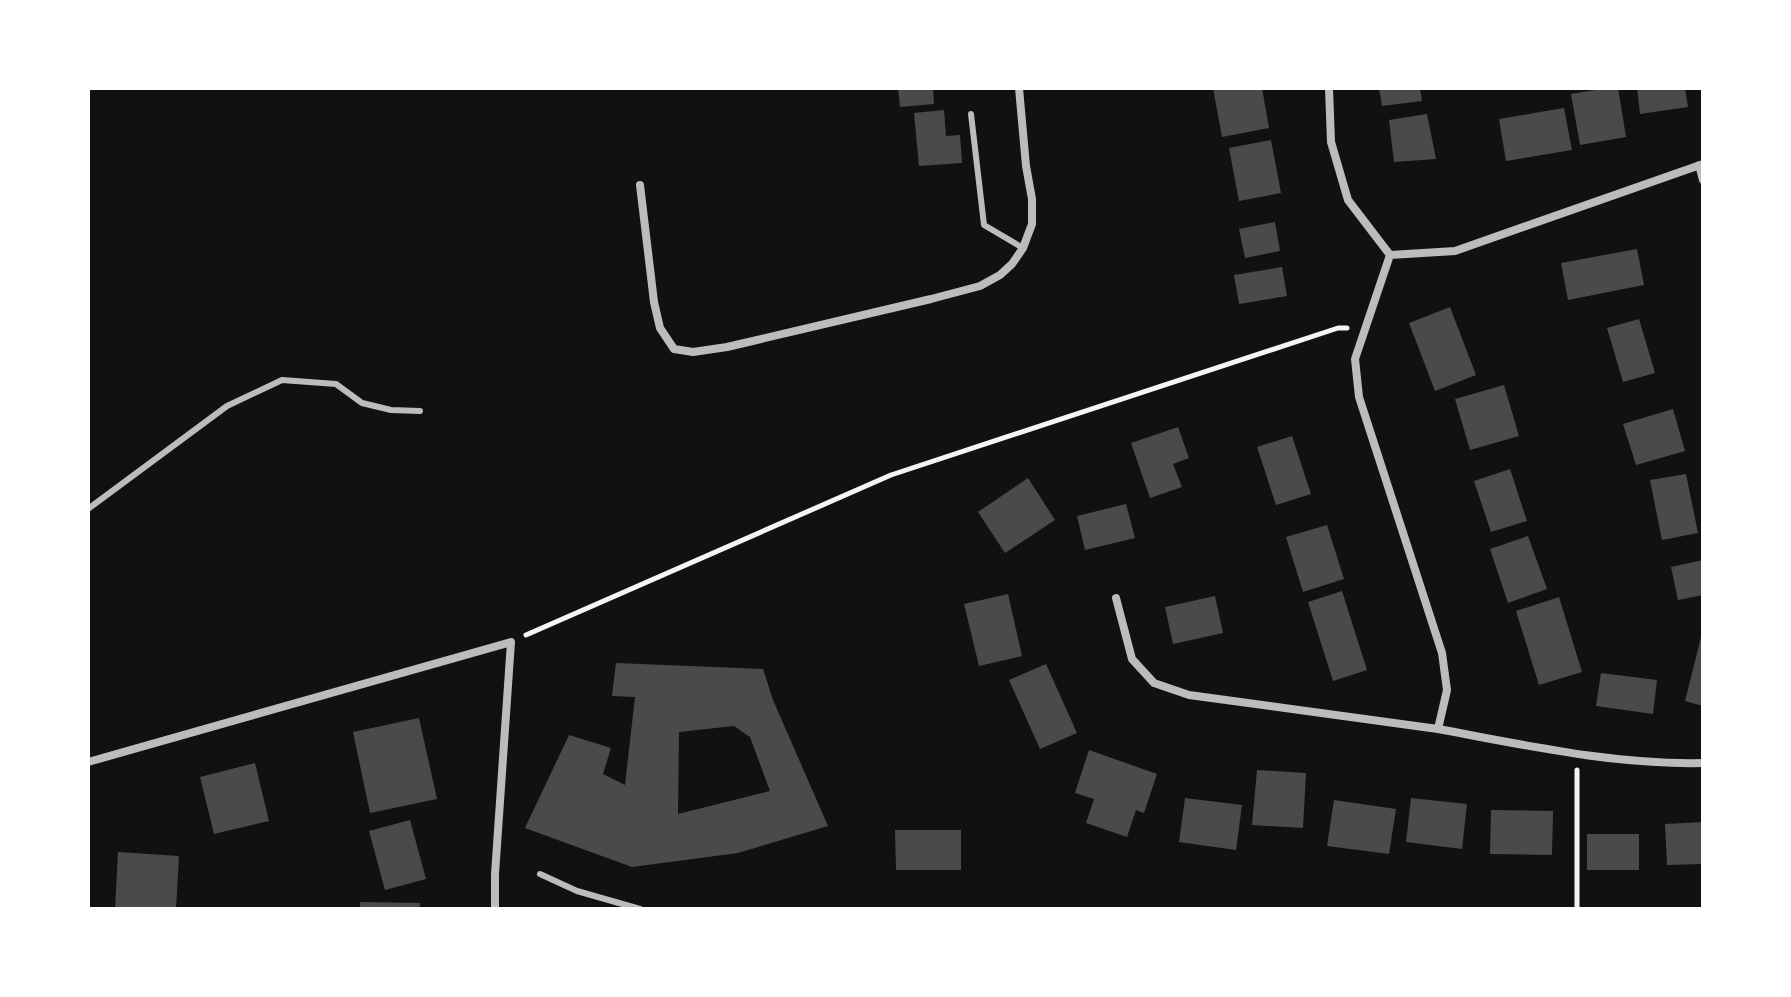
<svg xmlns="http://www.w3.org/2000/svg" width="1791" height="997" viewBox="0 0 1791 997" font-family="'DM Sans',sans-serif">
	<style>
		.building { fill: #4a4a4a; fill-rule: evenodd }
		.lines { fill: none; stroke-linecap: round; stroke-linejoin: round }
		.path { stroke: #f5f5f5; stroke-width: 5 }
		.service { stroke: #bcbcbc; stroke-width: 6 }
		.minor { stroke: #bcbcbc; stroke-width: 8 }
	</style>
	<rect width="100%" height="100%" fill="#111"/>
	<path class="building" d="M898 88H933L934 104 900 107Z
		M1213 88H1262L1269 128 1222 137Z
		M1379 88H1420L1422 101 1382 106Z
		M1608 88H1618L1626 137 1580 145 1571 94Z
		M1637 88H1685L1688 107 1640 114Z
		M1564 108 1572 150 1506 161 1499 119Z
		M944 110 946 136 960 135 962 163 919 166 914 113Z
		M1427 114 1436 159 1394 162 1389 120Z
		M1271 140 1281 193 1239 201 1229 148Z
		M1275 222 1280 251 1245 258 1239 229Z
		M1637 249 1644 285 1568 300 1561 263Z
		M1282 267 1287 296 1239 304 1234 275Z
		M1450 307 1476 375 1435 391 1409 323Z
		M1639 319 1655 373 1623 382 1607 328Z
		M1504 385 1519 436 1470 450 1455 399Z
		M1673 409 1685 451 1636 465 1623 424Z
		M1178 427 1189 458 1173 464 1182 487 1150 498 1131 443Z
		M1292 436 1311 494 1276 505 1257 447Z
		M1510 469 1527 521 1491 532 1474 481Z
		M1686 474 1698 533 1662 540 1650 480Z
		M1028 478 1055 520 1005 553 978 512Z
		M1126 504 1135 538 1085 550 1077 516Z
		M1327 525 1344 579 1303 592 1286 537Z
		M1528 536 1547 589 1508 603 1490 549Z
		M1703 560V595L1678 600 1671 567Z
		M1342 591 1367 670 1333 681 1308 602Z
		M1008 594 1022 656 979 666 964 604Z
		M1215 596 1223 633 1173 644 1165 607Z
		M1559 597 1582 672 1539 685 1516 611Z
		M1702 633 1703 634V706L1685 701Z
		M616 663 763 669 773 700 828 826 738 853 632 867 525 828 569 735 611 748 603 774 625 785 635 697 612 696ZM734 726 750 737 770 791 678 814 679 732Z
		M1046 664 1077 733 1040 749 1009 680Z
		M1601 673 1657 680 1653 714 1596 706Z
		M419 718 437 799 370 813 353 732Z
		M1089 750 1157 774 1144 813 1136 810 1127 837 1086 823 1094 799 1075 793Z
		M255 763 269 821 214 834 200 777Z
		M1257 770 1306 773 1303 828 1252 825Z
		M1185 798 1242 805 1236 850 1179 842Z
		M1411 798 1467 804 1462 849 1406 842Z
		M1334 800 1396 809 1389 854 1327 846Z
		M1491 810 1553 811 1552 855 1490 854Z
		M410 820 426 879 385 890 369 831Z
		M1703 822V864L1667 865 1665 824Z
		M895 830H961V870H896Z
		M1587 834H1639V870H1587Z
		M118 852 179 856 176 909H115Z
		M360 902 420 903V909H360Z"/>
	<g class="lines">
		<path class="path" d="M526 635 891 475 1338 328H1347
			M1577 770V909"/>
		<path class="service" d="M971 114 984 225 1023 248
			M88 509 227 406 282 380 336 384 362 403 391 410 420 411
			M540 874 577 891 640 909"/>
		<path class="minor" d="M1329 88 1331 142 1348 200 1390 255
			M1699 165 1703 180
			M640 185 654 302 660 328 674 349 693 352 727 347 931 299 980 286 1000 275 1012 264 1023 248 1032 224V199L1026 166 1019 88
			M1390 255 1355 359 1359 397 1442 653 1447 690 1438 729C1525 745 1614 765 1703 763
			M1390 255 1455 251 1703 164
			M1116 598 1132 659 1154 683 1189 695 1438 729
			M88 762 511 642 495 874V909"/>
	</g>
	<rect width="1791" height="997" fill="none" stroke="#ffffff" stroke-width="180"/>
</svg>
